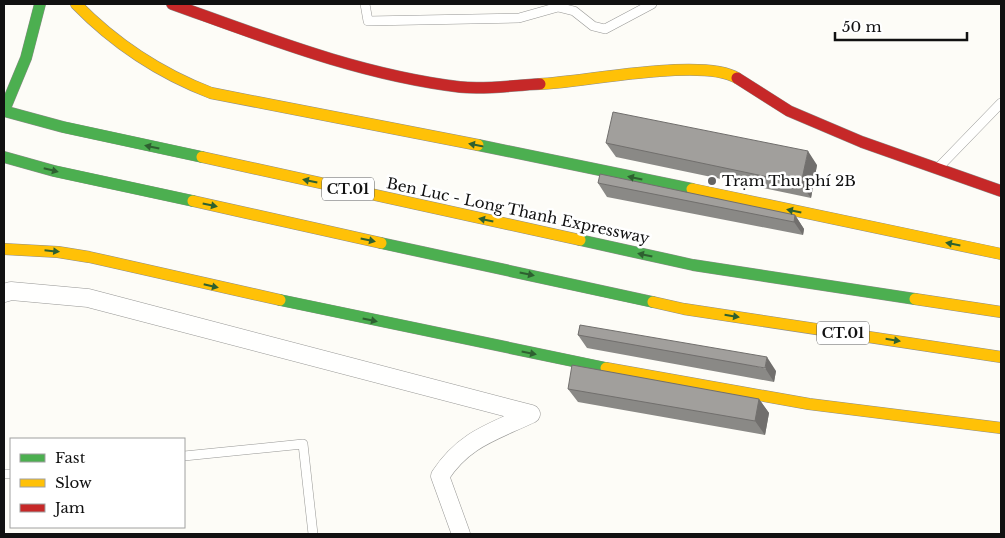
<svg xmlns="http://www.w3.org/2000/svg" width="1005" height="538" viewBox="0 0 1005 538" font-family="'Libre Baskerville',serif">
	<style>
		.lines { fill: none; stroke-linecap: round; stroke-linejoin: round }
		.lane-casing { stroke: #979795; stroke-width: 10 }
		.street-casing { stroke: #979795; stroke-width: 19 }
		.fast-casing { stroke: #8e8d8b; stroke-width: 12 }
		.slow-casing { stroke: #8e8d8b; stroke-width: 12 }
		.jam-casing { stroke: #8e8d8b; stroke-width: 12 }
		.lane { stroke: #fffffe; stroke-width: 9 }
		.street { stroke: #fffffe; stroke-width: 18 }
		.fast { stroke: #4caf50; stroke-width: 11 }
		.slow { stroke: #ffc107; stroke-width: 11 }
		.jam { stroke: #c62828; stroke-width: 11 }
		.wall { fill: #8a8986 }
		.shaded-wall { fill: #716f6d }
		.building { fill: #a19f9c; stroke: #716f6d }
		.oneway { fill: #2e6030 }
		.poi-dot { fill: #646362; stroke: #fff; stroke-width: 2 }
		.labels { text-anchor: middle; stroke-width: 5; stroke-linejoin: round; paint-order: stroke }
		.shield { fill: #fff; stroke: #585858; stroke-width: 1 }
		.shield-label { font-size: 14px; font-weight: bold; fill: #111 }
		.poi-label { font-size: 15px; fill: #111; stroke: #fff; text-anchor: start }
		.street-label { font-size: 15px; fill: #111; stroke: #fff }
	</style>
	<rect width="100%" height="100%" fill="#fdfcf7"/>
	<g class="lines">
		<g class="lane-casing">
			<path id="lane" d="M365 4 368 21 519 18 558 7 574 11 593 26 605 29 652 4
				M939 167 1001 103
				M184 456 303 444 313 534
				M4 474H11"/>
		</g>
		<g class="street-casing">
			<path id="street" d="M4 293 11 291 88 298 531 414
				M461 534 440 476C464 439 493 432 531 414"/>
		</g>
		<g class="fast-casing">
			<path id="fast" d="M4 111 63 127 202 157
				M4 111 26 58 40 4
				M478 145 692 189
				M4 157 54 171 193 201
				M580 240 693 265 915 299
				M381 243 653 302
				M280 300 606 368"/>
		</g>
		<g class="slow-casing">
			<path id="slow" d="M76 4C115 44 159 73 211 93L478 145
				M540 84C585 82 703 57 737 78
				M202 157 580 240
				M692 189 1001 254
				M193 201 381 243
				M4 249 58 252 89 257 280 300
				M915 299 1001 312
				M653 302 684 309 1001 357
				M606 368 809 404 1001 428"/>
		</g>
		<g class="jam-casing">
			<path id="jam" d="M172 4C267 38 360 75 460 87 486 90 514 85 540 84
				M737 78 789 111 862 142 1001 191"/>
		</g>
		<use href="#lane" class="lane"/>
		<use href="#street" class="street"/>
		<use href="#fast" class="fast"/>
		<use href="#slow" class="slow"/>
		<use href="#jam" class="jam"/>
	</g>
	<path class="wall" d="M606 143 817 165 811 198 616 157Z
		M598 183 795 215 804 229 803 235 607 197Z
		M580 325 776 371 774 382 587 348 578 335Z
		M568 389 759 399 769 413 765 435 578 402Z"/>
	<path class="shaded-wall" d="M808 151 817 165 811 198 801 184Z
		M795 215 804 229 803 235 794 222Z
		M767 357 776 371 774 382 765 368Z
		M759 399 769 413 765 435 755 421Z"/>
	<path class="building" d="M613 112 808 151 801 184 606 143Z
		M600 174 795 215 794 222 598 183Z
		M580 325 767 357 765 368 578 335Z
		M572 365 759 399 755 421 568 389Z"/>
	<defs><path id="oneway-solid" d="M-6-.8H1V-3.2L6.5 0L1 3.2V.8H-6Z" transform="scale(1.25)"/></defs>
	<g class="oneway">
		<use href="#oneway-solid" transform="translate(476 145) rotate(-169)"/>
		<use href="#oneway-solid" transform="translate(152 147) rotate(-168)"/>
		<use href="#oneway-solid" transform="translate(51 170) rotate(14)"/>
		<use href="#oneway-solid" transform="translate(635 178) rotate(-168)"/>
		<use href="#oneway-solid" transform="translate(310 181) rotate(-168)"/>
		<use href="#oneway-solid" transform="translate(210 205) rotate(12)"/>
		<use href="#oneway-solid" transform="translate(794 211) rotate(-168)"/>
		<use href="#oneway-solid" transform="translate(486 220) rotate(-168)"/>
		<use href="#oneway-solid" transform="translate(368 240) rotate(12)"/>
		<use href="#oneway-solid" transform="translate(953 244) rotate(-169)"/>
		<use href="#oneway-solid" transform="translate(52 251) rotate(6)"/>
		<use href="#oneway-solid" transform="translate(645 255) rotate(-168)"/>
		<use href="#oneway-solid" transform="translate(527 274) rotate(12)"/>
		<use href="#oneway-solid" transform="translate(211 286) rotate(13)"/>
		<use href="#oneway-solid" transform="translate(732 316) rotate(9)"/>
		<use href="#oneway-solid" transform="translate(370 320) rotate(12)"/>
		<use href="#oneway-solid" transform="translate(893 340) rotate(9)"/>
		<use href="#oneway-solid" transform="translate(529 353) rotate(11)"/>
	</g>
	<circle class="poi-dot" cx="712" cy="181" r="5"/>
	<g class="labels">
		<g class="shield">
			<rect x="322" y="177.5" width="52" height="23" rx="4"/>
			<rect x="817" y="321.5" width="52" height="23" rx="4"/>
		</g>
		<g class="shield-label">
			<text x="348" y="194">CT.01</text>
			<text x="843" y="338">CT.01</text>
		</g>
		<g class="poi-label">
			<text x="722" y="186">Trạm Thu phí 2B</text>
		</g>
		<g class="street-label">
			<text transform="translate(518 211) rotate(12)" y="5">Ben Luc - Long Thanh Expressway</text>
		</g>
	</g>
	<rect width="1005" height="538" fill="none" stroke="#111111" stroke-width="10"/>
	<rect x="10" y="438" width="175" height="90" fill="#ffffff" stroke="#a0a0a0"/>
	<rect x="20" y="454" width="25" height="8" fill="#4caf50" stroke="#a0a0a0"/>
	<text x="55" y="463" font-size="15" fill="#111111">Fast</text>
	<rect x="20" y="479" width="25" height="8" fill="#ffc107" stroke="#a0a0a0"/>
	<text x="55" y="488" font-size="15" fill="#111111">Slow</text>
	<rect x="20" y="504" width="25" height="8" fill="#c62828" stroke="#a0a0a0"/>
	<text x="55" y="513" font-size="15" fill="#111111">Jam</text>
	<path d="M835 32v8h132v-8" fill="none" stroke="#111111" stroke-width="2.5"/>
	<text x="842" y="32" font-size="15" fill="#111111" stroke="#ffffff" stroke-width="4" paint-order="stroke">50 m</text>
</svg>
